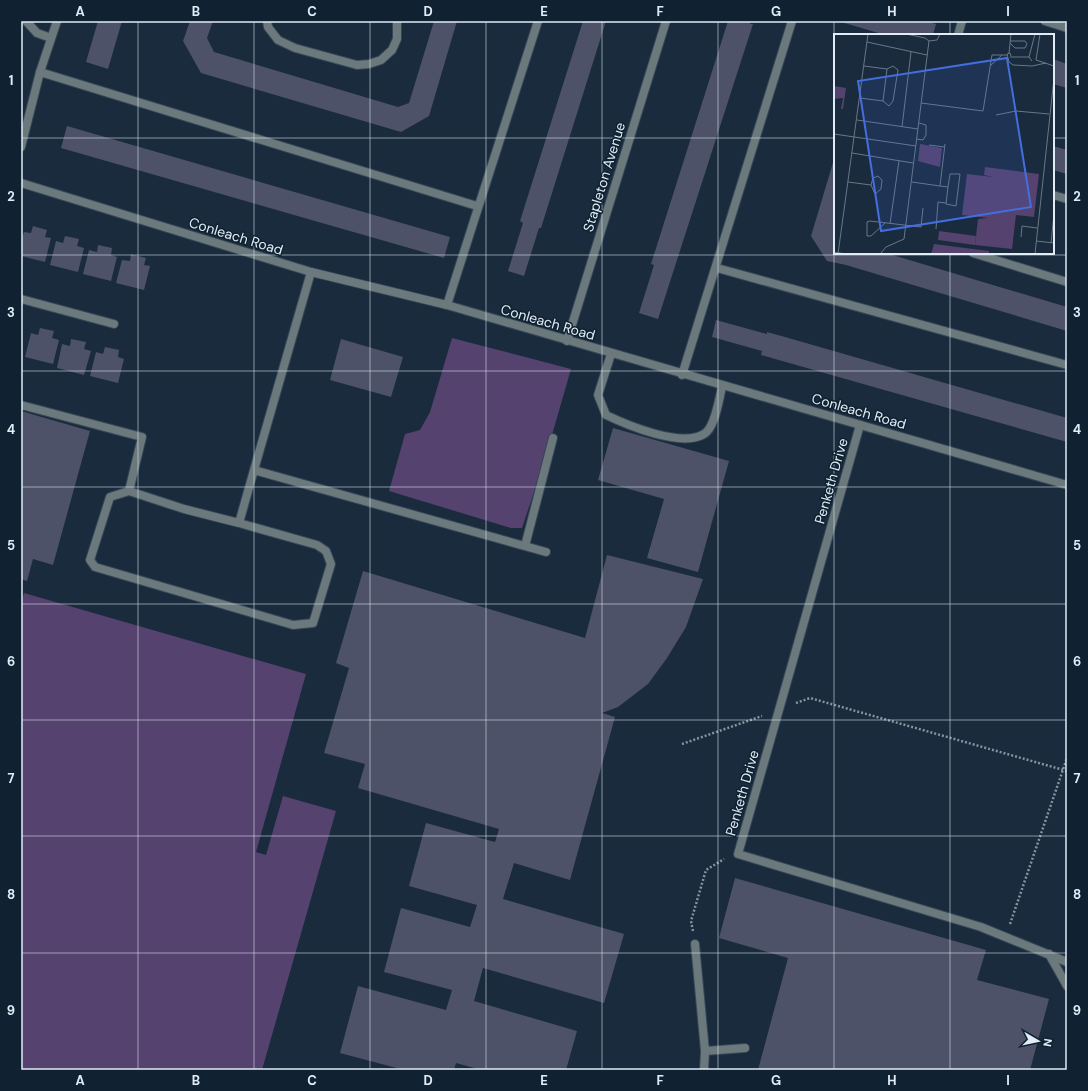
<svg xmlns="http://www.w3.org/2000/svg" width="1088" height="1091" viewBox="0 0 1088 1091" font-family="'DM Sans',sans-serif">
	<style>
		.green { fill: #55426e }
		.building { fill: #4d5269 }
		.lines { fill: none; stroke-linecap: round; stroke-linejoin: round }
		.lane-casing { stroke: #354656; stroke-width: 10 }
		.street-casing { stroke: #354656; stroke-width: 10 }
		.path { stroke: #8694a2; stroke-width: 2.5; stroke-dasharray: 2 2; stroke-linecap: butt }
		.lane { stroke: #6b797d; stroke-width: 8 }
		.street { stroke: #6b797d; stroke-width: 8 }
		.grid { fill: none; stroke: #e1ecf7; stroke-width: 1; stroke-opacity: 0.55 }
		.labels { text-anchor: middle; stroke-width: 3; stroke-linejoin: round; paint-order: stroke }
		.street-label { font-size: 14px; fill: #e1ecf7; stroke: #102231 }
		.inset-road { fill: none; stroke: #697887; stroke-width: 1 }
		.view { fill: #446ede; fill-opacity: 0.15; stroke: #446ede; stroke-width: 2 }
		.inset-edge { fill: none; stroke: #e1ecf7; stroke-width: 2 }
		.neatline { fill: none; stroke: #e1ecf7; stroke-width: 1.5 }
		.grid-label { font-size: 13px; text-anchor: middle; font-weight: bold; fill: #e1ecf7 }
	</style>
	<rect width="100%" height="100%" fill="#192b3c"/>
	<path class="green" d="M452 338 571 369 546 456 522 528H511L389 491 405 434 420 430 430 412Z
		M24 593 306 674 256 852 266 855 283 796 336 811 262 1070H21V604Z"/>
	<path class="building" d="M98 21H122L108 69 86 62Z
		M190 21H213L207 38 214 52 398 107 409 103 434 21H457L429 116 401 132 201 73 183 41Z
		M583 21H606L541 228H539L524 276 508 271 523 223 520 221Z
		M728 21H751L750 24H753L658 319 639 313 654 265 651 264Z
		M838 21H926L936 24 933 35H885Z
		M1053 59 1067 64V88L1053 84Z
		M67 126 450 237 444 258 61 148Z
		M1053 146 1067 150V174L1053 170Z
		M835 156V253H886L1067 307V331L846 265 827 261 811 236Z
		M33 226 47 230 45 237 51 238 45 262 21 256V241L24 232 31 233Z
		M65 236 79 239 77 246 84 248 78 272 50 265 56 241 63 243Z
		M98 245 112 248 111 255 117 257 111 281 83 274 89 250 97 252Z
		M131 254 146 258 144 265 150 266 144 290 116 283 122 260 130 261Z
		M716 320 767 334V332L785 337 1067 418V442L761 355 762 351 712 337Z
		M40 328 54 331 52 338 59 340 53 364 25 357 31 333 38 335Z
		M71 339 86 342 84 349 91 351 84 375 57 368 62 344 70 346Z
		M341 339 403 357 391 397 330 380Z
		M105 347 119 350 118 357 124 359 118 383 90 376 96 352 103 354Z
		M21 411 90 431 53 565 33 559 27 581 21 579Z
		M613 428 729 461 698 572 647 558 664 499 598 480Z
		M607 555 703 579 686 627 667 658 648 684 618 707 602 713 615 717 570 880 514 863 503 899 624 934 604 1003 483 968 474 1001 577 1031 566 1070H481L456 1063 454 1070H404L340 1053 358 986 446 1010 452 990 384 972 401 908 470 927 477 905 409 886 426 823 495 842 499 829 358 788 365 764 324 753 349 668 336 663 363 571 585 638Z
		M735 878 986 950 977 980 1049 999 1030 1070H758L788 958 719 938Z"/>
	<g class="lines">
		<g class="lane-casing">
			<path id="lane" d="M40 72 477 206
				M717 268 1067 365
				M311 272 254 470 546 552
				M447 305 538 21
				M611 354 598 395 606 415C627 425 681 448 704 434 715 428 719 399 722 387
				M682 375 792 21
				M21 405 142 437 129 491
				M860 425 738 854 981 927 1067 962
				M239 523 184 509 129 491 110 497 90 560 95 567 293 625 313 623 331 564 326 551 317 545 239 523 254 470
				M525 546 553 438
				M695 944 705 1051 704 1070
				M1049 954 1067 986
				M705 1051 745 1048"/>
		</g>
		<g class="street-casing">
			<path id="street" d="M26 21 37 33 51 38
				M267 21 268 27 278 40 295 48 357 65 369 64 381 60 392 50 397 39V21
				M1045 21 1067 28
				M958 35 962 21
				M21 147 40 72 57 21
				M21 183 311 272 447 305 1067 485
				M1053 195 1067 199
				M973 253 1067 282
				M21 299 114 324
				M567 341 666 21"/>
		</g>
		<path class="path" d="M796 703 810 698 1067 771
			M682 744 762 716
			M1010 924 1067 758
			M693 931 691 921 706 870 724 859"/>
		<use href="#lane" class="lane"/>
		<use href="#street" class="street"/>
	</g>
	<path class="grid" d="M138 21V1070M254 21V1070M370 21V1070M486 21V1070M602 21V1070M718 21V1070M834 21V1070M950 21V35M21 138H835M1053 138H1067M950 253V1070M21 255H1067M21 371H1067M21 487H1067M21 604H1067M21 720H1067M21 836H1067M21 953H1067"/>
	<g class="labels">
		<g class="street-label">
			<text transform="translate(604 177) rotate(-73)" y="5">Stapleton Avenue</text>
			<text transform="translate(236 236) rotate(17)" y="5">Conleach Road</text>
			<text transform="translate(548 322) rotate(16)" y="5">Conleach Road</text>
			<text transform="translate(859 411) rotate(16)" y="5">Conleach Road</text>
			<text transform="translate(831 481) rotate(-74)" y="5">Penketh Drive</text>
			<text transform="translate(742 793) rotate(-74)" y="5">Penketh Drive</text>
		</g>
	</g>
	<g transform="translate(834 34)">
		<rect width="220" height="220" fill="#192b3c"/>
		<path d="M0 52 12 54 9 75H7L9 64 0 65ZM105 197 142 202 141 211 104 206Z" fill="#55426e"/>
		<path d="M86 110 108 114 106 133 84 127ZM151 133 205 140 200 183 182 181 178 215 141 211 144 185 154 184 128 181 133 140 159 143 150 141ZM100 210 155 217V220H97Z" fill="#55426e"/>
		<path class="inset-road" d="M72 0 91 4 95 7M95 7 103 6 106 0M33 8 93 21M176 9 181 14H191L193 10 191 7H176M175 19 177 0M177 22 176 19 173 20 175 28 179 31 198 32 212 29M176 23H195L198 27M195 23 201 0M202 26 206 0M202 26 220 32M30 32 53 35M156 32 168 21M26 64 49 67 53 35 59 32 64 36 59 67 55 72 49 67M87 69 149 77 158 21H173M162 81 182 77 215 80M23 86 84 95M68 93 77 18M0 100 82 112M83 105 89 106 92 101V91L85 89M95 111 111 113M18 119 79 129M44 142 48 146 47 155 41 160 37 151 39 144ZM14 148 37 151M78 148 106 152 111 110M106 152 114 153 116 140H126L122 172 112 170 114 153M51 189 37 202H33V188L36 187 87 193 89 174M56 190 65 127M102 195 104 168 112 169M187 203 188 192 203 194M202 207 220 209M217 209 220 180M0 218 12 220M4 220 34 0M46 220 52 213 70 205 95 7M201 220 220 44"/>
		<path class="view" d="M173 24 197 173 47 197 24 47Z"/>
		<rect width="220" height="220" class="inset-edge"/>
	</g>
	<rect width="1088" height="1091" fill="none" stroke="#102231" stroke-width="44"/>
	<g transform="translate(1038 1041) rotate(99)" stroke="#102231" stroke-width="3" paint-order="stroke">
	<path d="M0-3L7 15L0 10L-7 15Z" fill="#e1ecf7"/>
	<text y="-6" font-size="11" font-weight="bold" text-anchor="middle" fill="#e1ecf7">N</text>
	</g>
	<rect x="22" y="22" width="1044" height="1047" class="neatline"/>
	<g class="grid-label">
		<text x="80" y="16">A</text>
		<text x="196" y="16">B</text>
		<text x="312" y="16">C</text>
		<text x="428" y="16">D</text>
		<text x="544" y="16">E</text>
		<text x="660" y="16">F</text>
		<text x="776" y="16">G</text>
		<text x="892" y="16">H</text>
		<text x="1008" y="16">I</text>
		<text x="11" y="85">1</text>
		<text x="1077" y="85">1</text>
		<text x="11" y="201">2</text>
		<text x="1077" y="201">2</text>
		<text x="11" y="317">3</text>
		<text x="1077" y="317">3</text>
		<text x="11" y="434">4</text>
		<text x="1077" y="434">4</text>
		<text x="11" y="550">5</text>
		<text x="1077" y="550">5</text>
		<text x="11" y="666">6</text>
		<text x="1077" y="666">6</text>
		<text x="11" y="783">7</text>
		<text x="1077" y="783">7</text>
		<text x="11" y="899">8</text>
		<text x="1077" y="899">8</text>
		<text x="11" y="1015">9</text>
		<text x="1077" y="1015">9</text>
		<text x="80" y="1085">A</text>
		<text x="196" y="1085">B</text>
		<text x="312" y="1085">C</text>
		<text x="428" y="1085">D</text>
		<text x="544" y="1085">E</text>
		<text x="660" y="1085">F</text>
		<text x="776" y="1085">G</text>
		<text x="892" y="1085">H</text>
		<text x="1008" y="1085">I</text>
	</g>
</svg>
